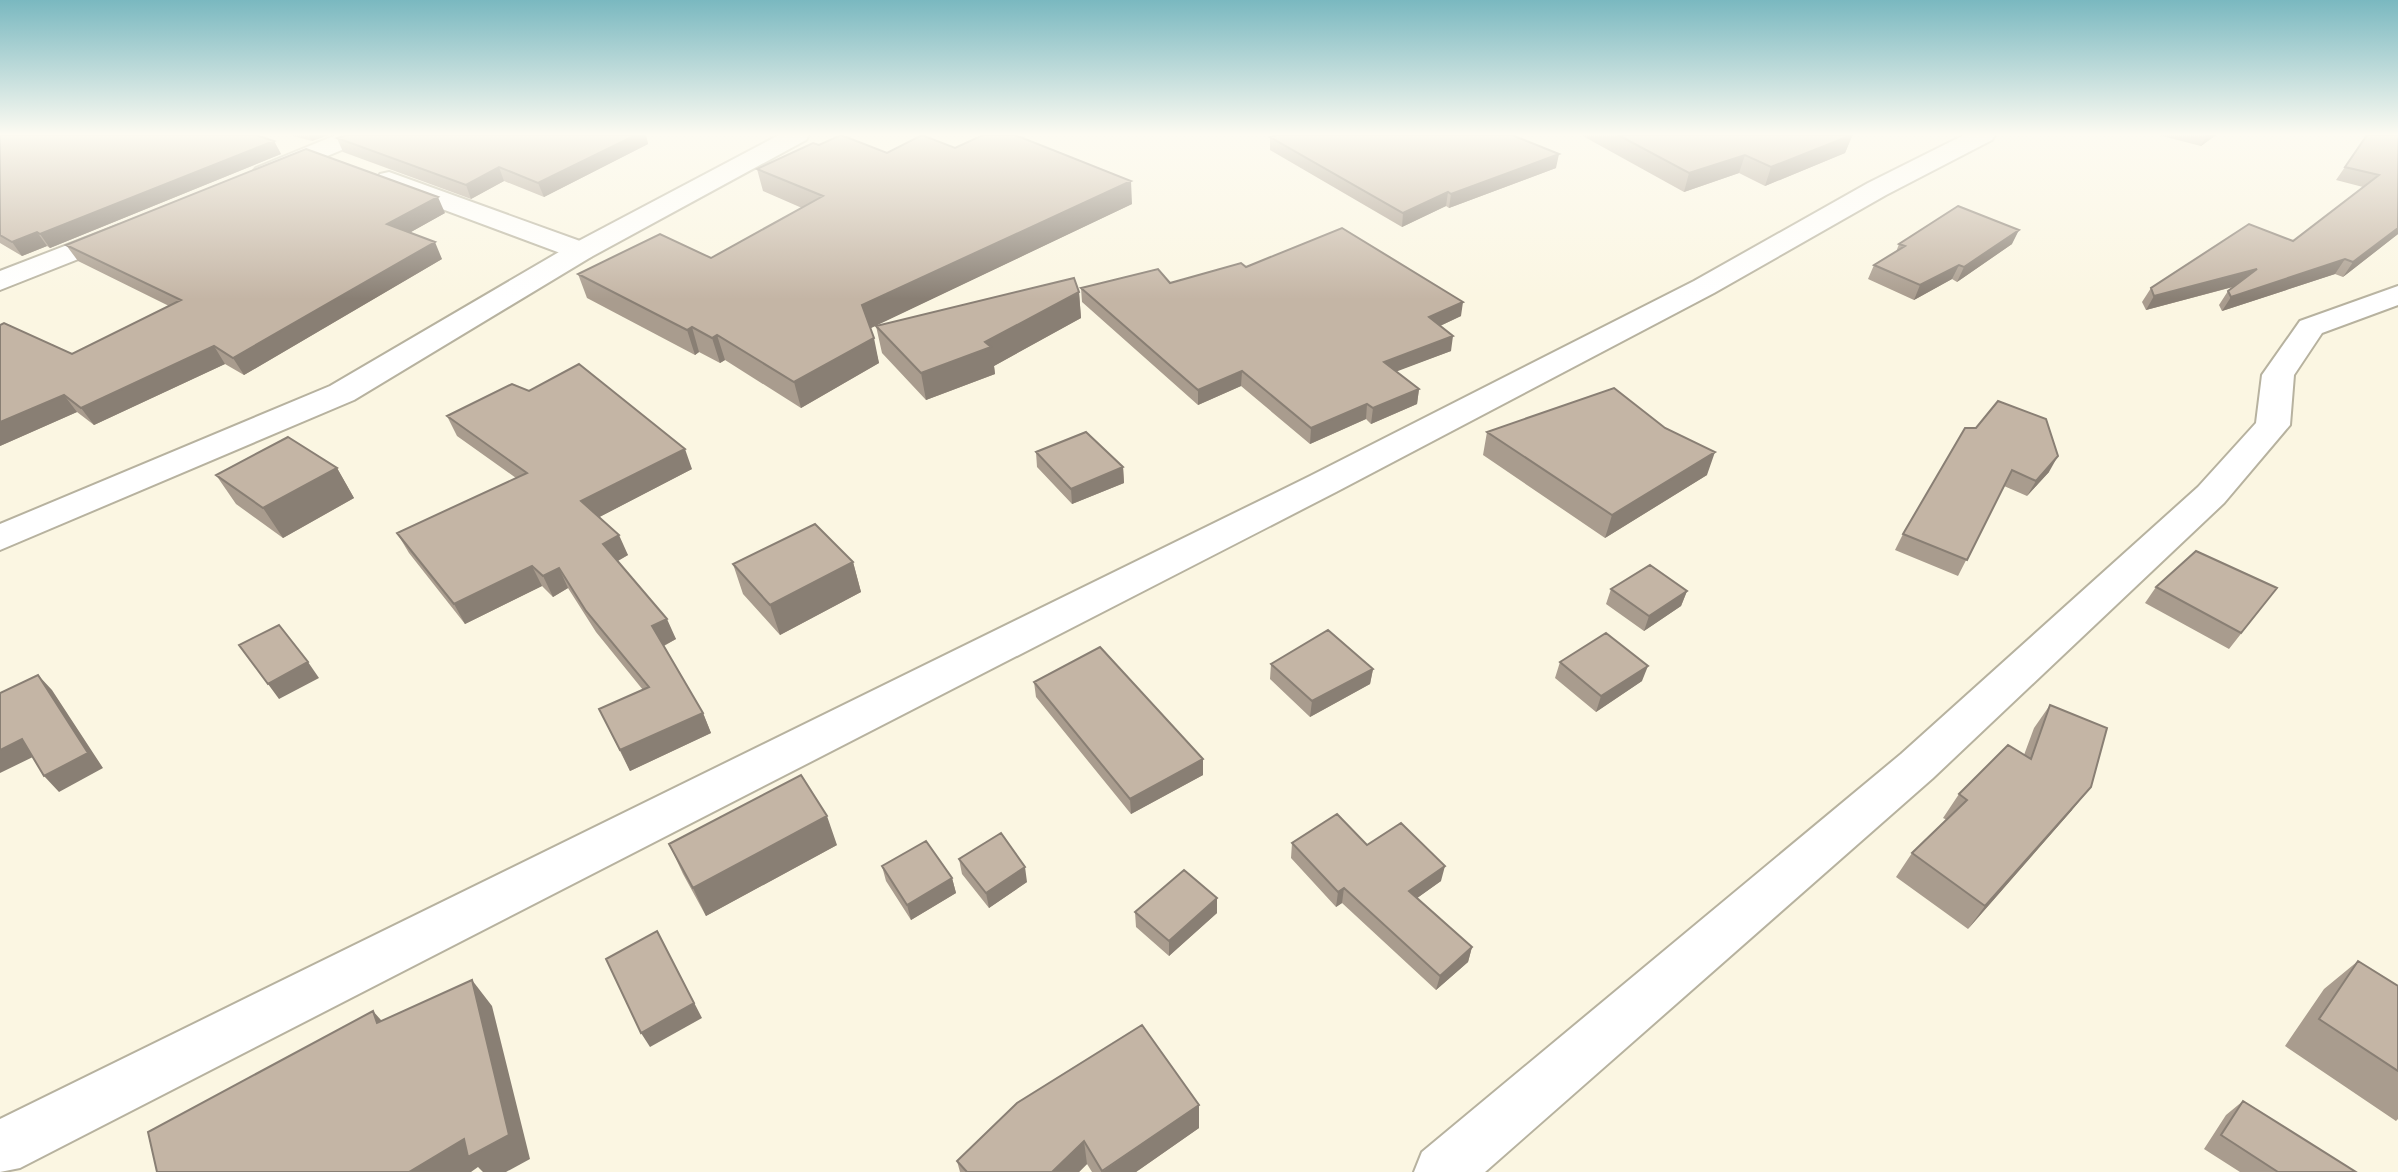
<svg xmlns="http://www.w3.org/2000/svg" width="2398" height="1172" viewBox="0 0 2398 1172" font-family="'Varela Round',sans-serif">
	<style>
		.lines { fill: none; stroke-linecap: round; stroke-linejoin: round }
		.street-casing { stroke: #b7b29f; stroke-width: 4 }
		.highway-casing { stroke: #b7b29f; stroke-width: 4 }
		.street { fill: #fff; fill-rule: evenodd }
		.highway { fill: #fff; fill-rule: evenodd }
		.wall { fill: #a99c8e }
		.shaded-wall { fill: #897f74 }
		.building { fill: #c4b5a5; stroke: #897f74; stroke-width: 2 }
	</style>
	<rect width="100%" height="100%" fill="#fbf6e2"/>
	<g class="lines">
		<g class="street-casing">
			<path id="street" d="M336 135H369L366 140 274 178 265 181 256 178 252 173 256 168Z
				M1964 135H1995L1992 140 1886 195 1714 293 1336 492 20 1168 0 1172V1119L1310 476 1694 281 1868 183Z
				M389 172 591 245 595 251 591 257 581 259 571 257 380 186 376 180 380 174Z
				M119 225 129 227 133 233 129 239 0 290V271Z
				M2398 286V305L2322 333 2294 375 2290 425 2224 503 1933 778 1485 1172H1414L1422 1152 1901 754 2198 487 2256 423 2262 375 2300 321Z"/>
		</g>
		<g class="highway-casing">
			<path id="highway" d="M779 135H809L806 140 591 257 354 400 0 550V524L330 386 571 245Z"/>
		</g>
		<use href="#street" class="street"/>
		<use href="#highway" class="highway"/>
	</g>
	<path class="wall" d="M0 135 274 141 281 154 50 248 47 246 22 256 0 243Z
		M289 135H329L312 141Z
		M346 135H646L648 144 544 197 504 181 471 199 343 152 337 138Z
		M1581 135H1854L1852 136 1845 153 1765 186 1739 173 1684 192Z
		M2158 135H2216L2201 146Z
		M2367 135H2398V234L2343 277 2335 274 2222 311 2219 305 2228 291 2233 287 2146 310 2142 302 2151 288 2293 241 2363 187 2336 180Z
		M1270 137 1556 168 1449 208 1446 206 1402 227 1270 150Z
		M819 145 887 153 955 148 1132 204 870 328 879 363 801 408 725 360 720 363 699 352 695 355 587 298 578 274 711 258 802 208 763 191 757 169Z
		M445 213 409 233 442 259 244 375 225 364 94 425 77 412 0 446V325L72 354 169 306 78 261 66 245Z
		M1899 244H2012L1957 282 1952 279 1914 300 1868 279 1874 265 1896 252Z
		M1246 267 1461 316 1440 326 1451 351 1396 371 1419 389 1417 404 1371 424 1366 419 1310 444 1241 386 1198 405 1082 302 1081 288 1170 283Z
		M1079 292 1081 318 994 366 995 374 926 400 882 353 876 326Z
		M447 416 692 469 599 517 628 555 618 561 676 639 664 646 703 713 711 733 630 771 599 709 643 690 596 632 568 588 553 597 542 586 465 624 409 553 397 533 516 478 457 436Z
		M1665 428 1707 475 1605 538 1483 455 1487 432Z
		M1965 428 2049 472 2027 496 2004 486 1958 576 1895 550 1903 534Z
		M1036 452 1123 467 1124 483 1072 504 1037 467Z
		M337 468 354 498 283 538 236 504 216 475Z
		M853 562 861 592 780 635 743 594 733 564Z
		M2156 587 2277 588 2229 649 2145 603Z
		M1611 589 1687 591 1681 606 1644 631 1606 604Z
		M1560 662 1642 681 1596 712 1555 678Z
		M1271 664 1373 669 1370 684 1310 717 1270 679Z
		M1034 682 1203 759V775L1131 814 1036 697Z
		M2050 705 2072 810 1968 929 1896 877 1912 853 1947 820 1943 818 1959 794 2024 755 2034 728Z
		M1292 843 1367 845 1441 881 1417 898 1472 947 1468 962 1436 990 1342 903 1336 907 1291 858Z
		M669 844 837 845 706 916 683 874Z
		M959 859 1027 882 989 908 962 874Z
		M882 866 952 878 956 893 911 920 886 881Z
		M1217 898V913L1169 956 1136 927 1135 912Z
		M2358 961 2398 986V1119L2396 1121 2285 1046 2324 989Z
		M2243 1101 2356 1172H2240L2204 1149 2226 1115Z
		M1199 1105V1128L1136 1172H1092L1087 1164 1079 1172H960L957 1161Z"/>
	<path class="shaded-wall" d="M309 135H329L312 141Z
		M633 135H646L648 144 544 197 538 183Z
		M1839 135H1854L1852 136 1845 153 1765 186 1771 167Z
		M2207 135H2216L2201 146Z
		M274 141 281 154 50 248 40 234Z
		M1559 154 1556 168 1449 208 1451 194Z
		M1745 155 1739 173 1684 192 1689 173Z
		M499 167 504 181 471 199 466 185Z
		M1131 181 1132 204 867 330 862 305Z
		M1448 192 1446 206 1402 227 1403 213Z
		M438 197 445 213 395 241 387 224Z
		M2398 228V234L2343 277 2353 262Z
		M2019 230 2012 244 1957 282 1964 267Z
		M37 232 47 246 22 256 12 242Z
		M435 242 442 259 244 375 233 358Z
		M2345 259 2335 274 2222 311 2231 297Z
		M1959 265 1952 279 1914 300 1920 285Z
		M2257 269 2247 283 2146 310 2154 296Z
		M1079 292 1081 318 994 366 995 374 926 400 921 373 985 342Z
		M1463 302 1461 316 1427 332 1429 317Z
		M692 327 699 352 695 355 687 330Z
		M717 335 725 360 720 363 712 338Z
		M1453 336 1451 351 1382 377 1384 362Z
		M874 338 879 363 801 408 794 382Z
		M214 346 225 364 94 425 81 408Z
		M1242 371 1241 386 1198 405V390Z
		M1419 389 1417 404 1371 424 1373 408Z
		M64 395 77 412 0 446V422Z
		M1367 404 1366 419 1310 444 1311 428Z
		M685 449 692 469 590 522 581 501Z
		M1715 452 1707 475 1605 538 1612 515Z
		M2058 456 2049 472 2027 496 2036 481Z
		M1123 467 1124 483 1072 504 1071 489Z
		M337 468 354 498 283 538 263 508Z
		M619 535 628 555 612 564 603 544Z
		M853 562 861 592 780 635 770 605Z
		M532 566 542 586 465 624 454 604Z
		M559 568 568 588 553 597 543 576Z
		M1687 591 1681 606 1644 631 1649 616Z
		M667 619 676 639 661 647 652 626Z
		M308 662 319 678 279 699 268 684Z
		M1648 666 1642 681 1596 712 1601 696Z
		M1373 669 1370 684 1310 717 1312 701Z
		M38 675 52 690 103 768 59 792 44 776Z
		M703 713 711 733 630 771 620 750Z
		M22 739 37 755 0 773V750Z
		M1203 759V775L1131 814 1130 799Z
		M2091 787 2072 810 1968 929 1985 906Z
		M827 816 837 845 706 916 693 888Z
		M1445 866 1441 881 1406 906 1409 891Z
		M1025 867 1027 882 989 908 986 893Z
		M952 878 956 893 911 920 907 905Z
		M1344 888 1342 903 1336 907 1338 892Z
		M1217 898V913L1169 956V941Z
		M665 946 702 1018 650 1047 641 1033Z
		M1472 947 1468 962 1436 990 1440 976Z
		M472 980 492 1006 530 1159 506 1172H483L478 1167 471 1172H409Z
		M373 1011 396 1037 377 1023Z
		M1199 1105V1128L1136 1172H1102Z
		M1084 1141 1087 1164 1079 1172H1052Z"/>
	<path class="building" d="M0 135H256L274 141 40 234 37 232 12 242 0 235Z
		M346 135H636L538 183 499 167 466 185 337 138Z
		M841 135 887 153 922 135 955 148 983 135H1015L1131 181 862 305 874 338 794 382 717 335 712 338 692 327 687 330 578 274 660 234 711 258 823 196 757 169 813 143 819 145Z
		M1276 135H1512L1559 154 1451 194 1448 192 1403 213 1270 137Z
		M1618 135H1852L1771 167 1745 155 1689 173Z
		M2367 135H2398V228L2353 262 2345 259 2231 297 2228 291 2257 269 2154 296 2151 288 2249 224 2293 241 2379 175 2345 167Z
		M306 149 438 197 387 224 435 242 233 358 214 346 81 408 64 395 0 422V325L4 323 72 354 181 300 66 245Z
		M1958 206 2019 230 1964 267 1959 265 1920 285 1874 265 1905 246 1899 244Z
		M1342 228 1463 302 1429 317 1453 336 1384 362 1419 389 1373 408 1367 404 1311 428 1242 371 1198 390 1081 288 1158 269 1170 283 1241 263 1246 267Z
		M1074 278 1079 292 985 342 991 347 921 373 876 326Z
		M579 364 685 449 581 501 619 535 603 544 667 619 652 626 703 713 620 750 599 709 649 687 586 611 559 568 543 576 532 566 454 604 397 533 527 473 447 416 512 384 529 391Z
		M1614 388 1665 428 1715 452 1612 515 1487 432Z
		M1998 401 2046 419 2058 456 2036 481 2012 470 1967 560 1903 534 1965 428H1976Z
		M1086 432 1123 467 1071 489 1036 452Z
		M288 437 337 468 263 508 216 475Z
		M815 524 853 562 770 605 733 564Z
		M2196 551 2277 588 2241 633 2156 587Z
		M1650 565 1687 591 1649 616 1611 589Z
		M279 625 308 662 268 684 239 645Z
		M1328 630 1373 669 1312 701 1271 664Z
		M1606 633 1648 666 1601 696 1560 662Z
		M1100 647 1203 759 1130 799 1034 682Z
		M38 675 88 753 44 776 22 739 0 750V693Z
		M2050 705 2107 728 2091 787 1985 906 1912 853 1967 800 1959 794 2008 745 2031 759Z
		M801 775 827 816 693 888 669 844Z
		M1337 814 1367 845 1401 823 1445 866 1409 891 1472 947 1440 976 1344 888 1338 892 1292 843Z
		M1001 833 1025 867 986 893 959 859Z
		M926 841 952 878 907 905 882 866Z
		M1184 870 1217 898 1169 941 1135 912Z
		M657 931 694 1003 641 1033 606 959Z
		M2358 961 2398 986V1071L2319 1019Z
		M472 980 509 1135 468 1157 464 1139 409 1172H157L148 1132 373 1011 377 1023Z
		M1142 1025 1199 1105 1102 1171 1084 1141 1052 1172H967L957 1161 1017 1103Z
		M2243 1101 2356 1172H2278L2221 1135Z"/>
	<linearGradient id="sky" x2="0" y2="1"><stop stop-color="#7ab8c0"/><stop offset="0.45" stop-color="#fdfbf2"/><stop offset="1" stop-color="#fdfbf2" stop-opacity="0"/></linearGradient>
	<rect width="2398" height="299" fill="url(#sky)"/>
</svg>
